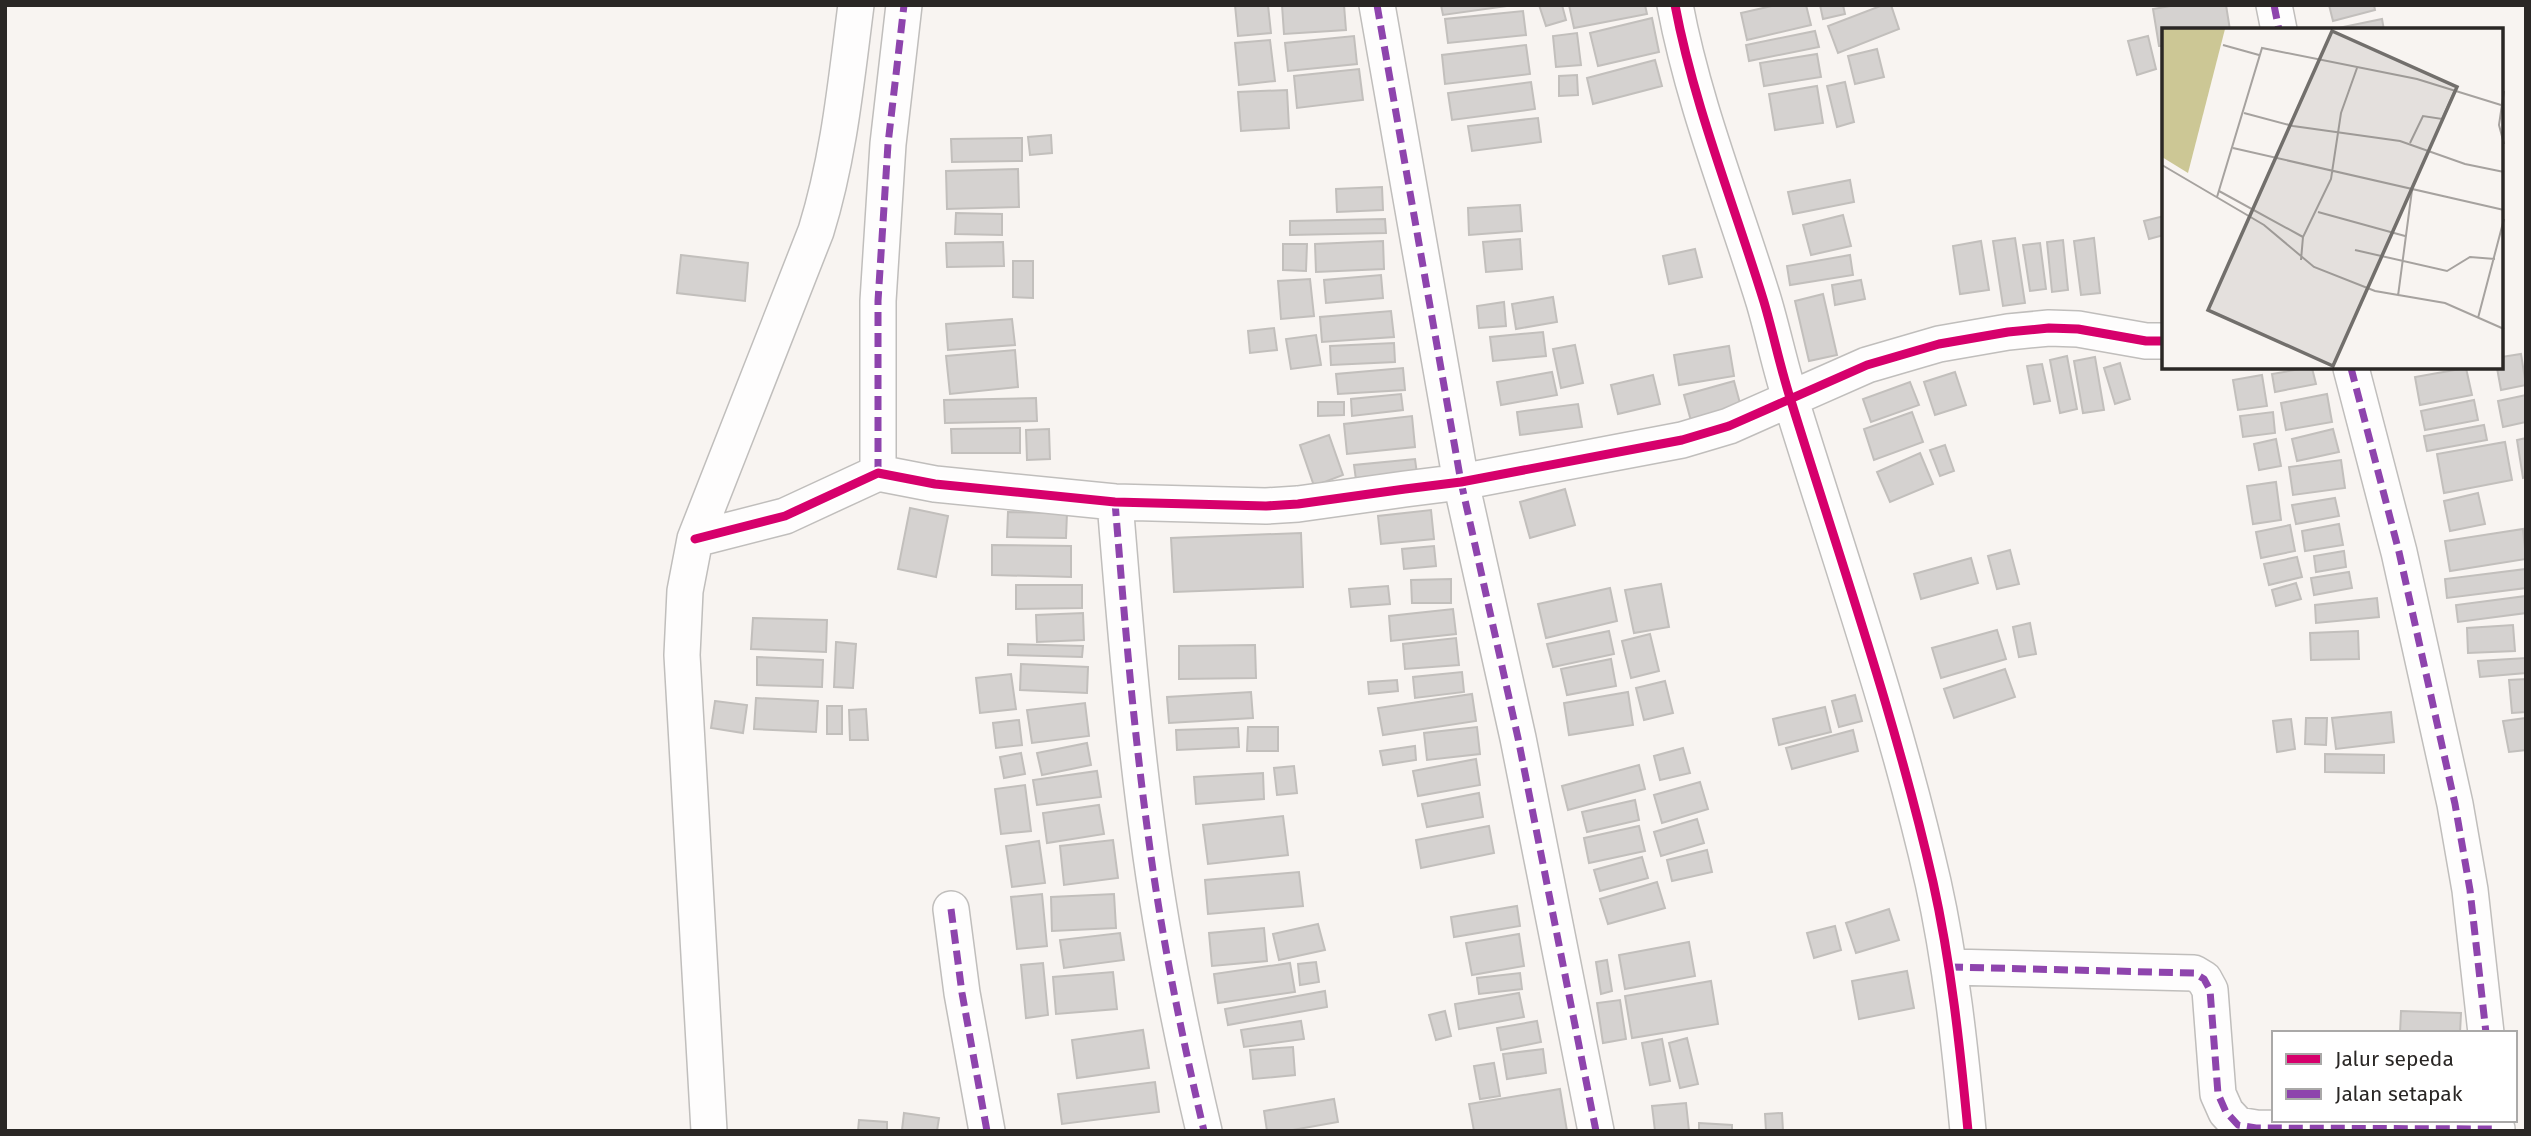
<svg xmlns="http://www.w3.org/2000/svg" width="2531" height="1136" viewBox="0 0 2531 1136" font-family="'Fira Sans',sans-serif">
	<style>
		.building { fill: #d5d2d0; stroke: #c2bfbc; stroke-width: 2 }
		.lines { fill: none; stroke-linecap: round; stroke-linejoin: round }
		.minor-casing { stroke: #c0bebc; stroke-width: 38 }
		.minor { stroke: #fefdfd; stroke-width: 35 }
		.quiet { stroke: #8e44ad; stroke-width: 7; stroke-dasharray: 14 7; stroke-linecap: butt }
		.cycleway-casing { stroke: #fff; stroke-width: 13 }
		.cycleway { stroke: #d6006c; stroke-width: 9 }
		.inset-road { fill: none; stroke: #a6a29f; stroke-width: 2 }
		.view { fill: #726f6c; fill-opacity: 0.15; stroke: #726f6c; stroke-width: 3.5 }
		.inset-edge { fill: none; stroke: #2a2725; stroke-width: 3.5 }
	</style>
	<rect width="100%" height="100%" fill="#f8f4f1"/>
	<path class="building" d="M1235 5H1268L1271 33 1238 36Z
		M1282 5H1344L1346 30 1284 34Z
		M1441 5H1514L1443 15Z
		M1539 5H1562L1566 20 1546 26Z
		M1569 5H1645L1647 14 1574 28Z
		M1776 5H1806L1811 25 1747 40 1741 13Z
		M1820 5H1843L1845 14 1823 19Z
		M1883 5H1891L1899 29 1838 53 1828 26Z
		M2176 5H2226L2230 30H2164V46H2159L2153 9Z
		M2329 5H2374L2375 10 2333 21Z
		M1523 11 1526 35 1448 43 1445 19Z
		M1652 18 1659 52 1598 66 1590 33Z
		M2382 19 2384 30H2338V28Z
		M1815 31 1819 47 1749 61 1746 45Z
		M1577 33 1581 65 1556 67 1553 36Z
		M1354 36 1357 64 1288 71 1285 43Z
		M2148 36 2156 69 2137 75 2128 41Z
		M1270 40 1275 81 1239 85 1235 43Z
		M1526 45 1530 74 1445 84 1442 55Z
		M1877 49 1884 77 1855 84 1848 56Z
		M1817 54 1821 77 1764 86 1760 63Z
		M1655 60 1662 86 1593 104 1587 78Z
		M1359 69 1363 100 1297 108 1294 76Z
		M1577 75 1578 95 1559 96V76Z
		M1531 82 1535 109 1452 120 1448 93Z
		M1845 82 1854 122 1837 127 1827 86Z
		M1817 86 1823 123 1775 130 1769 94Z
		M1287 90 1289 128 1241 131 1238 92Z
		M1538 118 1541 142 1472 151 1468 126Z
		M1051 135 1052 153 1030 155 1028 137Z
		M1022 138V161L952 162 951 139Z
		M1018 169 1019 207 947 209 946 171Z
		M1850 180 1854 202 1793 214 1788 192Z
		M1382 187 1383 210 1337 212 1336 189Z
		M1520 205 1522 231 1469 235 1468 208Z
		M956 213 1002 214V235L955 234Z
		M1843 215 1851 246 1811 255 1803 225Z
		M2164 216V235L2149 239 2144 221Z
		M1385 219 1386 233 1290 235V221Z
		M2015 238 2025 303 2003 306 1993 241Z
		M2094 238 2100 293 2081 295 2074 241Z
		M1520 239 1522 269 1486 272 1483 242Z
		M2063 240 2068 290 2052 292 2047 242Z
		M1383 241 1384 269 1316 272 1315 244Z
		M1981 241 1989 290 1960 294 1953 246Z
		M1003 242 1004 266 947 267 946 243Z
		M2040 243 2046 289 2030 291 2023 245Z
		M1283 244H1307L1306 271 1283 270Z
		M1695 249 1702 277 1669 284 1663 256Z
		M681 255 748 263 745 301 677 293Z
		M1850 255 1853 275 1790 285 1787 266Z
		M1013 261H1033V298L1013 297Z
		M1381 275 1383 298 1326 303 1324 280Z
		M1310 279 1314 316 1281 319 1278 281Z
		M1861 280 1865 299 1835 305 1832 285Z
		M1823 294 1837 355 1809 361 1795 301Z
		M1553 297 1557 322 1516 329 1512 304Z
		M1504 302 1506 326 1479 328 1477 306Z
		M1391 311 1394 337 1322 342 1320 317Z
		M1012 319 1015 345 948 350 946 324Z
		M1274 328 1277 350 1250 353 1248 331Z
		M1543 332 1546 356 1493 361 1490 337Z
		M1316 335 1321 365 1291 369 1286 339Z
		M1394 343 1395 362 1331 365 1330 346Z
		M1575 345 1583 383 1561 388 1553 349Z
		M1729 346 1734 376 1679 385 1674 355Z
		M1015 350 1018 387 950 394 946 356Z
		M2521 354 2526 385 2501 390 2497 368H2501V357Z
		M2067 356 2077 409 2060 413 2050 360Z
		M2095 357 2104 410 2083 413 2074 361Z
		M2120 363 2130 399 2115 404 2104 368Z
		M2042 364 2050 401 2034 404 2027 366Z
		M1403 368 1405 390 1338 394 1336 374Z
		M2306 368H2312L2316 384 2275 392 2272 374Z
		M2466 368 2472 395 2420 405 2415 377Z
		M1552 372 1557 395 1501 405 1497 382Z
		M1955 372 1966 405 1935 415 1924 382Z
		M1653 375 1660 404 1618 414 1611 385Z
		M2262 375 2267 406 2238 410 2233 380Z
		M1734 381 1741 407 1691 421 1684 395Z
		M1910 382 1919 405 1871 422 1863 399Z
		M1401 394 1403 410 1352 416 1351 399Z
		M2327 394 2332 422 2286 430 2281 403Z
		M2526 395V422L2503 427 2498 401Z
		M1036 398 1037 421 945 423 944 400Z
		M2474 400 2478 420 2425 430 2421 411Z
		M1318 402H1344V415L1318 416Z
		M1578 404 1582 427 1520 435 1517 412Z
		M1912 412 1923 442 1874 460 1864 429Z
		M2273 412 2275 433 2243 437 2240 416Z
		M1412 416 1415 447 1347 454 1344 424Z
		M2484 425 2487 440 2427 451 2424 436Z
		M1020 428V453H952L951 429Z
		M1049 429 1050 459 1027 460 1026 430Z
		M2333 429 2339 452 2297 461 2292 439Z
		M1329 435 1343 475 1314 486 1300 445Z
		M2526 438V477L2523 478 2517 440Z
		M2276 439 2281 466 2259 470 2254 444Z
		M2505 442 2512 480 2444 493 2437 454Z
		M1945 445 1954 471 1940 476 1930 450Z
		M1920 453 1933 484 1890 502 1877 472Z
		M1415 459 1417 474 1356 480 1354 465Z
		M2341 460 2345 488 2293 495 2289 467Z
		M2276 482 2281 520 2253 524 2247 486Z
		M1565 489 1575 525 1530 538 1520 502Z
		M2478 493 2485 524 2450 531 2444 501Z
		M2335 498 2339 516 2296 524 2292 505Z
		M910 508 948 516 936 577 898 569Z
		M1431 510 1434 539 1381 544 1378 516Z
		M1008 512 1067 513 1066 538 1007 537Z
		M2339 524 2343 545 2305 551 2302 531Z
		M2290 525 2295 551 2261 558 2256 532Z
		M2523 529 2526 559 2450 571 2445 541Z
		M1301 533 1303 587 1174 592 1171 538Z
		M992 545 1071 546V577L992 575Z
		M1434 546 1436 566 1404 569 1402 549Z
		M2010 550 2019 584 1997 589 1988 556Z
		M2344 551 2346 567 2316 572 2314 556Z
		M2297 557 2302 577 2269 585 2264 564Z
		M1971 558 1978 583 1921 599 1914 574Z
		M2526 569V588L2447 598 2445 579Z
		M2349 572 2352 588 2314 595 2311 578Z
		M1451 579V603H1412L1411 580Z
		M2296 583 2301 599 2276 606 2272 590Z
		M1661 584 1669 627 1634 633 1625 590Z
		M1016 585H1082V608L1016 609Z
		M1388 586 1390 604 1351 607 1349 589Z
		M1610 588 1617 621 1546 638 1538 604Z
		M2526 596V613L2458 622 2456 605Z
		M2377 598 2379 617 2316 623 2315 605Z
		M1453 609 1456 634 1391 641 1389 616Z
		M1083 613 1084 640 1037 642 1036 615Z
		M753 618 827 620 826 652 751 649Z
		M2030 623 2036 654 2019 657 2013 627Z
		M2513 625 2515 651 2468 653 2467 628Z
		M1997 630 2006 659 1941 678 1932 648Z
		M1609 631 1614 654 1553 667 1547 644Z
		M2358 631 2359 659 2311 660 2310 633Z
		M1650 634 1659 671 1631 678 1622 641Z
		M1456 638 1459 665 1405 669 1403 644Z
		M836 642 856 644 853 688 834 687Z
		M1008 644 1083 646 1082 657 1008 655Z
		M1255 645 1256 678 1179 679V646Z
		M757 657 823 660 822 687 757 685Z
		M2526 658V673L2480 677 2478 661Z
		M1611 659 1616 686 1567 695 1561 669Z
		M1021 664 1088 667 1087 693 1020 690Z
		M2005 669 2015 697 1954 718 1944 689Z
		M1462 672 1464 692 1415 698 1413 677Z
		M1011 674 1016 709 980 713 976 678Z
		M2526 679V712L2512 713 2509 680Z
		M1397 680 1398 691 1369 694 1368 682Z
		M1665 681 1673 713 1644 720 1636 688Z
		M1251 692 1253 718 1169 723 1167 697Z
		M1628 692 1633 725 1569 735 1564 703Z
		M1472 694 1476 721 1383 735 1378 708Z
		M1855 695 1862 721 1839 727 1832 701Z
		M756 698 818 701 816 732 754 729Z
		M715 701 747 705 743 733 711 728Z
		M1085 703 1089 736 1032 743 1027 710Z
		M827 706H842V734H827Z
		M1825 707 1831 732 1779 745 1773 719Z
		M866 709 868 740H850L849 710Z
		M2391 712 2394 742 2336 749 2332 718Z
		M2306 718H2327L2326 745 2305 744Z
		M2526 718V750L2509 752 2503 721Z
		M2291 719 2295 749 2277 752 2273 721Z
		M1019 720 1022 745 996 748 993 723Z
		M1248 727H1278V751H1247Z
		M1477 727 1480 754 1427 760 1424 733Z
		M1238 728 1239 747 1177 750 1176 730Z
		M1853 730 1858 751 1792 769 1786 748Z
		M1087 743 1091 765 1042 775 1037 753Z
		M1415 746 1416 760 1383 765 1380 751Z
		M1683 748 1690 773 1660 780 1654 756Z
		M1021 753 1025 774 1004 778 1000 757Z
		M2325 754 2384 755V773L2325 772Z
		M1476 759 1480 785 1418 796 1413 771Z
		M1639 765 1645 789 1568 810 1562 786Z
		M1294 766 1297 793 1277 795 1274 768Z
		M1097 771 1101 797 1037 805 1033 780Z
		M1263 773 1264 799 1196 804 1194 777Z
		M1700 782 1708 809 1662 823 1654 795Z
		M1025 785 1031 831 1001 834 995 789Z
		M1479 793 1483 817 1427 827 1422 804Z
		M1635 800 1639 820 1587 832 1582 812Z
		M1099 805 1104 834 1047 843 1043 813Z
		M1283 816 1288 855 1208 864 1203 825Z
		M1697 819 1704 843 1661 856 1654 832Z
		M1489 826 1494 853 1421 868 1416 840Z
		M1639 826 1645 851 1589 863 1584 838Z
		M1113 840 1118 878 1064 885 1060 846Z
		M1039 841 1045 883 1012 887 1006 846Z
		M1707 850 1712 872 1672 881 1667 860Z
		M1642 857 1648 878 1600 891 1594 870Z
		M1299 872 1303 906 1208 914 1205 880Z
		M1657 882 1665 908 1608 924 1600 899Z
		M1042 894 1047 946 1017 949 1011 897Z
		M1114 894 1116 928 1052 931 1051 897Z
		M1517 906 1520 926 1454 937 1451 917Z
		M1889 909 1899 940 1856 953 1846 923Z
		M1318 924 1325 950 1279 960 1273 934Z
		M1835 926 1841 950 1814 958 1807 933Z
		M1264 928 1267 961 1212 966 1209 933Z
		M1120 933 1124 960 1064 968 1060 940Z
		M1519 934 1524 966 1472 975 1466 943Z
		M1689 942 1695 976 1625 989 1619 955Z
		M1607 960 1612 991 1601 994 1596 962Z
		M1316 962 1319 982 1300 985 1298 964Z
		M1043 963 1048 1015 1026 1018 1021 965Z
		M1290 963 1295 992 1218 1003 1214 974Z
		M1907 971 1914 1008 1859 1019 1852 981Z
		M1113 972 1117 1009 1056 1014 1053 977Z
		M1520 973 1522 989 1479 994 1477 978Z
		M1711 981 1718 1024 1632 1038 1625 996Z
		M1325 991 1327 1007 1228 1025 1225 1009Z
		M1519 993 1524 1017 1459 1029 1455 1004Z
		M1620 1000 1626 1039 1603 1043 1597 1003Z
		M1445 1011 1451 1036 1436 1040 1429 1015Z
		M2401 1011 2461 1013 2460 1033H2400Z
		M1301 1021 1304 1039 1244 1047 1241 1030Z
		M1537 1021 1541 1042 1501 1050 1497 1028Z
		M1143 1030 1149 1068 1077 1078 1072 1040Z
		M1687 1038 1698 1084 1680 1088 1669 1043Z
		M1662 1039 1670 1081 1650 1085 1642 1043Z
		M1293 1047 1295 1075 1253 1079 1250 1050Z
		M1543 1049 1546 1073 1507 1079 1503 1054Z
		M1494 1063 1500 1096 1480 1099 1474 1066Z
		M1155 1082 1159 1112 1062 1124 1058 1094Z
		M1560 1089 1567 1131H1474L1469 1104Z
		M1334 1099 1338 1122 1287 1131H1267L1264 1111Z
		M1686 1103 1689 1131H1655L1652 1106Z
		M904 1113 939 1118 937 1131 902 1130Z
		M1782 1113 1783 1131H1766L1765 1114Z
		M859 1120 887 1122V1131H858Z
		M1699 1123 1732 1125V1131H1699Z"/>
	<g class="lines">
		<g class="minor-casing">
			<path id="minor" d="M1377 5 1461 482 1518 738 1596 1131
				M1675 5C1694 106 1734 204 1764 302 1774 336 1781 371 1792 404 1841 562 1896 720 1933 882 1951 963 1960 1047 1968 1131
				M2274 5 2279 30
				M2351 368 2399 552 2455 804 2470 890 2486 1033
				M878 473V301L888 144 904 5
				M1115 502C1124 613 1133 724 1148 834 1161 934 1181 1033 1204 1131
				M695 539 785 516 878 473 935 484 1115 502 1266 506 1298 504 1405 489 1461 482 1682 440 1729 426 1867 365 1939 344 2008 332 2049 328 2078 329 2146 341H2164
				M951 909 962 993 987 1131
				M1949 967 2194 973 2204 979 2210 990 2218 1094 2226 1112 2238 1125 2256 1128 2497 1129
				M709 1131 682 655 685 591 695 539 816 231C839 157 846 82 856 5"/>
		</g>
		<use href="#minor" class="minor"/>
		<path class="quiet" d="M1377 5 1461 482 1518 738 1596 1131
			M2274 5 2279 30
			M2351 368 2399 552 2455 804 2470 890 2486 1033
			M878 473V301L888 144 904 5
			M1115 502C1124 613 1133 724 1148 834 1161 934 1181 1033 1204 1131
			M951 909 962 993 987 1131
			M1949 967 2194 973 2204 979 2210 990 2218 1094 2226 1112 2238 1125 2256 1128 2497 1129"/>
		<g class="cycleway-casing">
			<path id="cycleway" d="M1675 5C1694 106 1734 204 1764 302 1774 336 1781 371 1792 404 1841 562 1896 720 1933 882 1951 963 1960 1047 1968 1131
				M695 539 785 516 878 473 935 484 1115 502 1266 506 1298 504 1405 489 1461 482 1682 440 1729 426 1867 365 1939 344 2008 332 2049 328 2078 329 2146 341H2164"/>
		</g>
		<use href="#cycleway" class="cycleway"/>
	</g>
	<g transform="translate(2162 28)">
		<rect width="341" height="341" fill="#f8f4f1"/>
		<path d="M0 1H63L26 145 0 129Z" fill="#ccc795"/>
		<path class="inset-road" d="M61 17 97 27M342 63 337 97 342 116M82 85 131 98 238 113 303 136 342 144M248 115 261 88 280 91 293 62M71 120 342 182M0 137 102 197 152 239 213 263 283 275 342 301M57 163 141 209M55 169 100 20 255 51 339 77M156 184 243 208M193 222 285 243 308 229 333 231M139 232 141 209 169 151 179 85 195 40M236 268 250 162M316 290 342 191"/>
		<path class="view" d="M170 3 295 59 171 338 46 282Z"/>
		<rect width="341" height="341" class="inset-edge"/>
	</g>
	<rect width="2531" height="1136" fill="none" stroke="#2a2725" stroke-width="14"/>
	<rect x="2272" y="1031" width="245" height="91" fill="#ffffff" stroke="#aaa9a8" stroke-width="2"/>
	<rect x="2286" y="1054" width="35" height="10" fill="#d6006c" stroke="#aaa9a8" stroke-width="2"/>
	<text x="2335" y="1066" font-size="21" fill="#2a2725">Jalur sepeda</text>
	<rect x="2286" y="1089" width="35" height="10" fill="#8e44ad" stroke="#aaa9a8" stroke-width="2"/>
	<text x="2335" y="1101" font-size="21" fill="#2a2725">Jalan setapak</text>
</svg>
